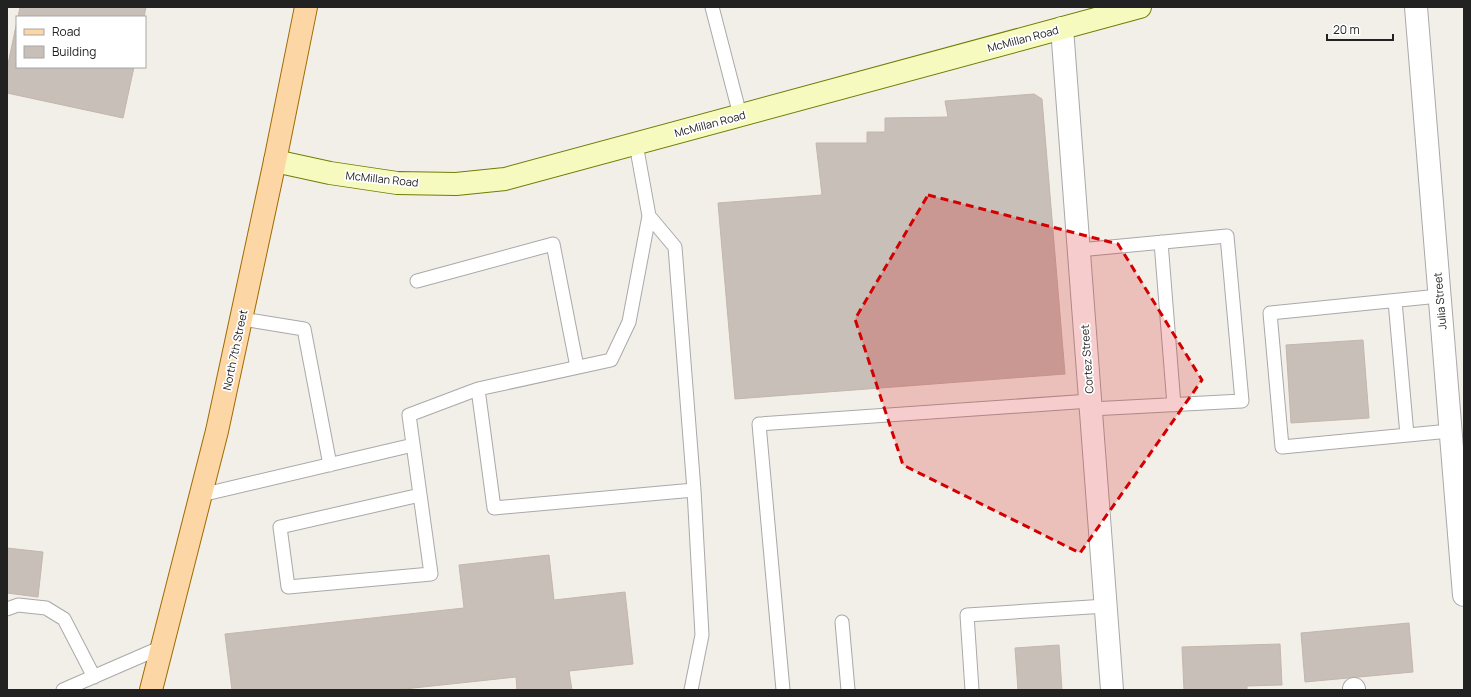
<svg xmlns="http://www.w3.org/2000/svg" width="1471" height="697" viewBox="0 0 1471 697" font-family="Manrope,sans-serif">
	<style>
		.building { fill: #c7bfb8; stroke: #c4b6ab }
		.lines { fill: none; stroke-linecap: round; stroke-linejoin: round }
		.lane-casing { stroke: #a9a9a9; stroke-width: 15 }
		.street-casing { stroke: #a9a9a9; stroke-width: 24 }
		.secondary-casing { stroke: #707d05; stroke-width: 24 }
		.primary-casing { stroke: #a06b00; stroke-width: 24 }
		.lane { stroke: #fff; stroke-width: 13 }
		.street { stroke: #fff; stroke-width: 22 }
		.secondary { stroke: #f7fabf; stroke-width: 22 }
		.primary { stroke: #fcd6a4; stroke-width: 22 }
		.marked { fill: #d40000; fill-opacity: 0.2; stroke: #d40000; stroke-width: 3; stroke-dasharray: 8 5; stroke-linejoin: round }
		.labels { text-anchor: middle; stroke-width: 3.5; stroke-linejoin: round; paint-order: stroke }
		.street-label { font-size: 11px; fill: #222; stroke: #fff }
	</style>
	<rect width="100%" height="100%" fill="#f2efe9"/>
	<path class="building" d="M20 7H146L144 17H18Z
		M17 21V67H134L123 118 7 93V69Z
		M1034 94 1042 99 1065 374 735 399 718 203 822 195 816 143H867V132H885V118L948 117 945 101Z
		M1363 340 1369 418 1291 423 1286 345Z
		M7 548 43 552 38 597 7 593Z
		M549 555 554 600 625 592 633 664 569 671 572 690H517L516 677 395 690H232L225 634 464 608 459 565Z
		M1409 623 1413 672 1305 682 1301 633Z
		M1280 644 1282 685 1247 686V690H1184L1182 647Z
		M1059 645 1062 690H1018L1015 648Z"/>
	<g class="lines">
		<g class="lane-casing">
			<path id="lane" d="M712 7 740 115
				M636 144 649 216 675 247 694 490 702 635 691 690
				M649 216 629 322 611 360 478 389 494 508 694 490
				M1161 242 1174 405
				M1079 250 1227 236 1242 401 1091 409
				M417 281 553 244 577 367
				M1439 296 1270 313 1282 447 1450 431
				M1395 301 1407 435
				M242 319 304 329 330 465
				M201 495 413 445
				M420 495 280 527 288 587 431 574 409 415 478 389
				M7 609 18 605 46 608 64 619 94 677
				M842 622 848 690
				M63 690 162 647
				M783 690 759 424 1090 401
				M972 690 967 615 1106 606"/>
		</g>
		<g class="street-casing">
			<path id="street" d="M1416 7 1464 595
				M1062 28 1112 690
				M1354 689V690"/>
		</g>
		<g class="secondary-casing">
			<path id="secondary" d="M275 161 330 173 397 183 456 184 505 179 1140 7"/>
		</g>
		<g class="primary-casing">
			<path id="primary" d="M151 690 217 431 275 161 306 7"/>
		</g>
		<use href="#lane" class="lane"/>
		<use href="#street" class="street"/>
		<use href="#secondary" class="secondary"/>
		<use href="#primary" class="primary"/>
	</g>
	<path class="marked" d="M928 195 1118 244 1202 380 1080 553 903 465 855 319Z"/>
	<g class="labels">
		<g class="street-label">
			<text transform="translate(1023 39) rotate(-15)" y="4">McMillan Road</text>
			<text transform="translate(710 124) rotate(-15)" y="4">McMillan Road</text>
			<text transform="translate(382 179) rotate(6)" y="4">McMillan Road</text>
			<text transform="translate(1440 301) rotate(-95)" y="4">Julia Street</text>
			<text transform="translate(235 350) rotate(-78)" y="4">North 7th Street</text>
			<text transform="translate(1087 359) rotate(-94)" y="4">Cortez Street</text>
		</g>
	</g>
	<rect width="1471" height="697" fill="none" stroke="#222222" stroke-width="16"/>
	<rect x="16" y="16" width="130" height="52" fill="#ffffff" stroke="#a7a7a7"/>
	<rect x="24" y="29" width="20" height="6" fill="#fcd6a4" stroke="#a7a7a7"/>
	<text x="52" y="36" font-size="12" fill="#222222">Road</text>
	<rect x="24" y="46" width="20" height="12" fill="#c7bfb8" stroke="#a7a7a7"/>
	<text x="52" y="56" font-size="12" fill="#222222">Building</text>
	<path d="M1327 34v6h66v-6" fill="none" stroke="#222222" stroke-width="2"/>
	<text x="1333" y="34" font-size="12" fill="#222222" stroke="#ffffff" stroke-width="3" paint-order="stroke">20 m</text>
</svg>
